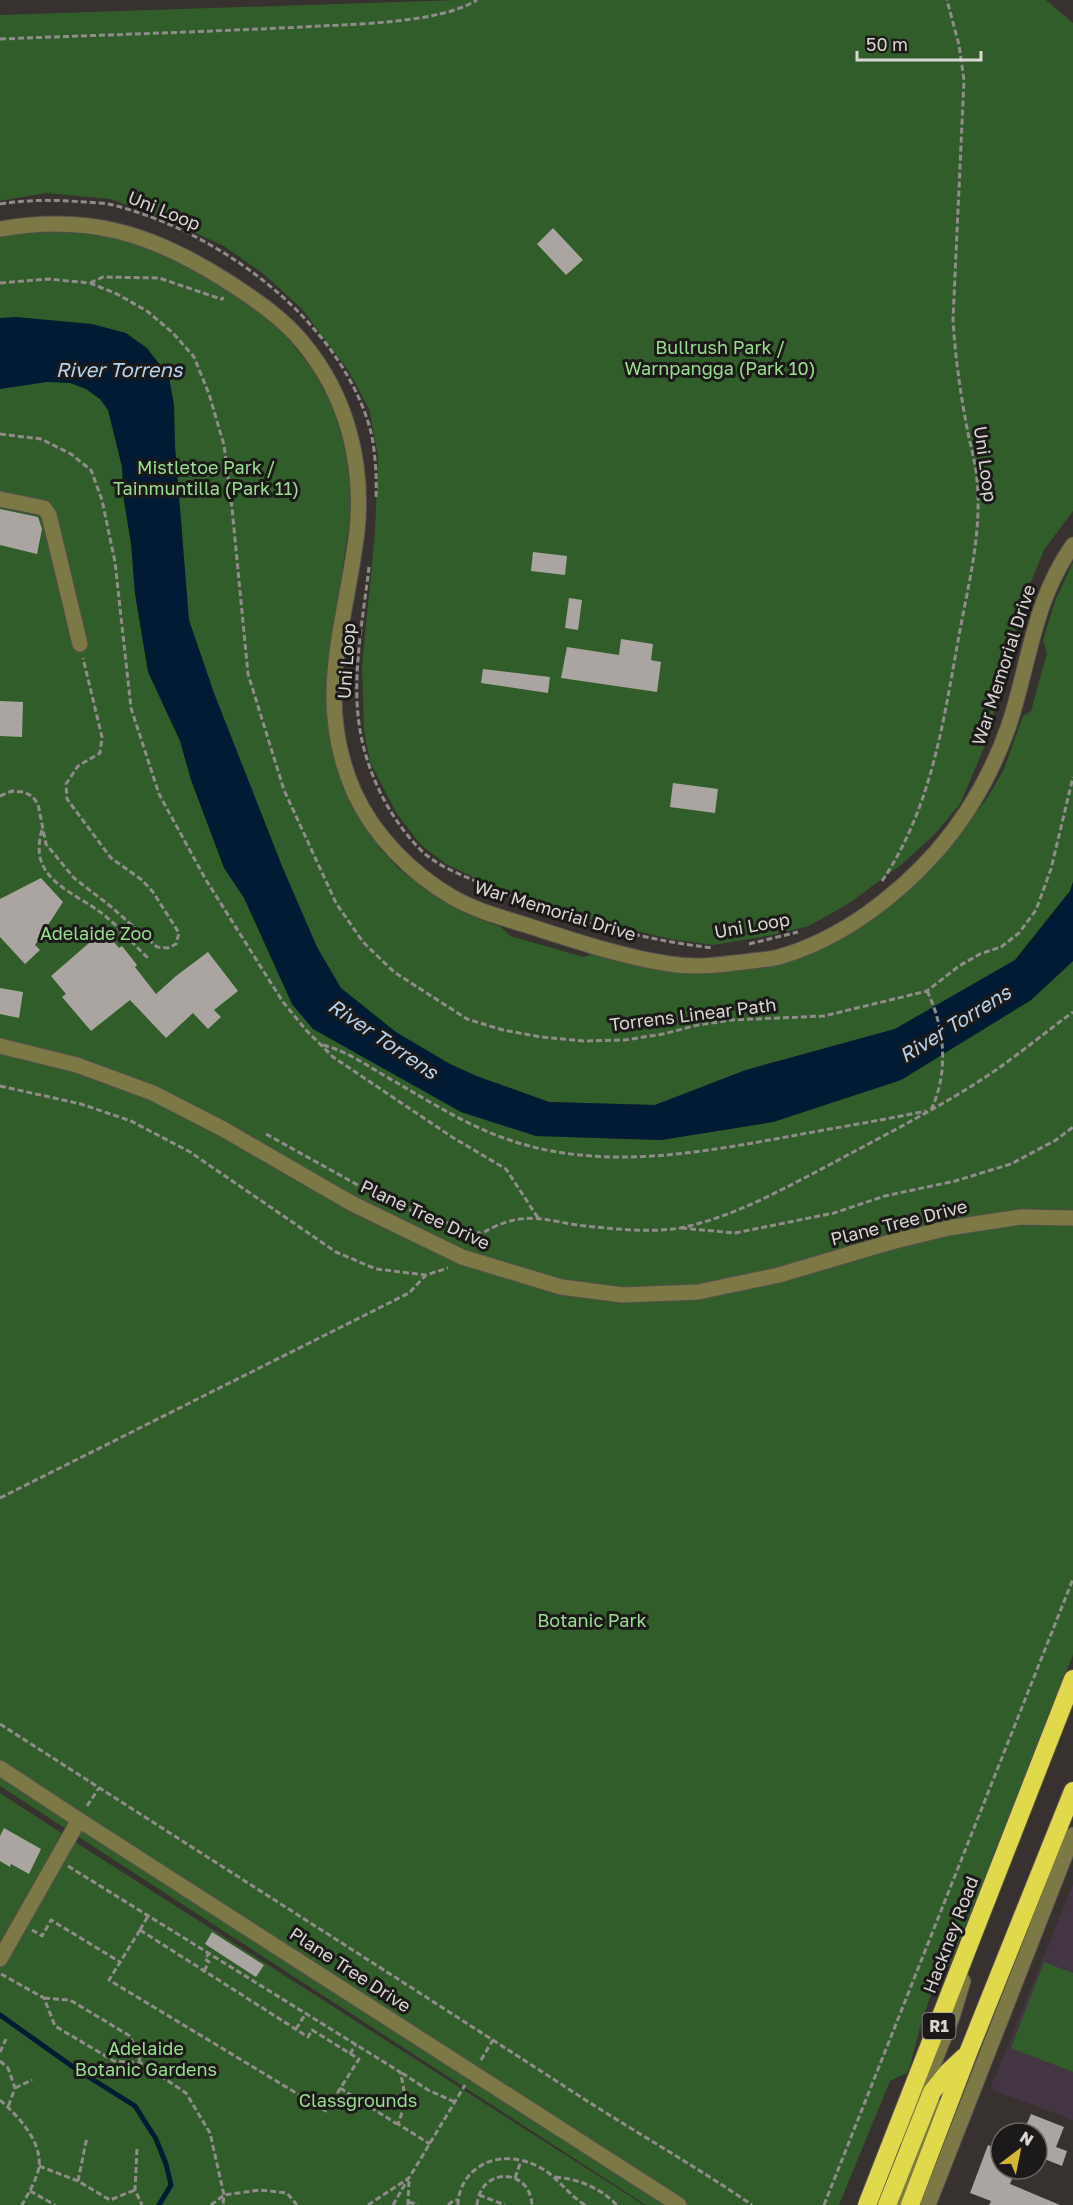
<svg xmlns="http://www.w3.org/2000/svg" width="1073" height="2205" viewBox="0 0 1073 2205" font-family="'Golos Text',sans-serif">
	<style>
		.education { fill: #443542 }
		.green { fill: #315d2a }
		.water { fill: #001b33 }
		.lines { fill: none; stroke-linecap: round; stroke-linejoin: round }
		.stream { stroke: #001b33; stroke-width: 5 }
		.building { fill: #aba5a2 }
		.minor-casing { stroke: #544f4d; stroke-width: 17 }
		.highway-casing { stroke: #544f4d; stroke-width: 20 }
		.path { stroke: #908c8a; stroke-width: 3; stroke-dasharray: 6 3; stroke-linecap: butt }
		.minor { stroke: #7c7946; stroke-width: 15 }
		.highway { stroke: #e1d94c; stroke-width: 18 }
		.labels { text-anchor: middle; stroke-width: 6; stroke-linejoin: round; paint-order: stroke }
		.shield { fill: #1c1a19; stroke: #a09e9c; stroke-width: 1.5 }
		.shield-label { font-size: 16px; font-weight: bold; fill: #d9d6d4 }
		.street-label { font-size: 18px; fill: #d9d6d4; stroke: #1c1a19 }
		.park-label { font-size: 18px; fill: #9ade8f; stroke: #1c1a19 }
		.water-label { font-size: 20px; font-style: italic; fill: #b6d4f1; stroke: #1c1a19 }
	</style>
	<rect width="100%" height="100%" fill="#37312f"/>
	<path class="education" d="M1073 1884V2120L990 2089Z"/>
	<path class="green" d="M458 0H1046L1073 23V511L1044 550 1022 604 986 743 960 804 935 834 901 865 848 904 809 926 773 935 714 945 670 939 593 920 490 885 446 864 421 845 397 814 370 762 364 731 362 666 375 533 378 456 369 409 348 370 302 309 265 275 224 246 163 218 110 199 46 193 0 201V15Z
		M42 229 106 233 173 254 255 309 281 330 313 370 333 408 346 453 352 503 329 664V719L336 764 346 792 361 821 378 846 398 868 427 891 462 912 501 927 510 936 584 957 594 953 712 972 745 969 809 952 941 856 988 797 1004 769 1023 716 1031 711 1047 653 1043 640 1055 601 1073 562V882L1070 891 1015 960 895 1029 746 1070 655 1105 549 1102 479 1077 462 1112 537 1136 661 1140 773 1122 901 1080 1031 1000 1073 961V1655L950 1965 937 1978 922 2020 910 2066 907 2073 890 2081 839 2205H646L0 1786V233Z
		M0 1793 69 1838 644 2205H0Z
		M1044 1962 1073 1973V2072L1011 2048Z"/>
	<path class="water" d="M16 317 92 324 126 333 147 348 169 377 174 405 175 445 189 620 214 693 282 866 317 947 341 988 396 1032 450 1064 479 1077 549 1102 655 1105 746 1070 895 1029 1015 960 1070 891 1073 882V961L1031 1000 901 1080 773 1122 661 1140 536 1136 461 1112 313 1029 292 1004 244 898 224 868 191 780 180 741 148 672 135 594 131 544 123 495 122 467 108 410 100 399 86 389 70 383 47 382 0 389V318Z"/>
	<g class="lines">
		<path class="stream" d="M0 2015 76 2069 135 2106 156 2139 166 2164 171 2185 159 2205"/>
	</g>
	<path class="building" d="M553 228 583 260 566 275 537 244Z
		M0 509 38 517 42 529 37 554 0 545Z
		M533 552 567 556 565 575 531 571Z
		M569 598 582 600 578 630 565 628Z
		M621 639 653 644 651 660 661 662 657 692 561 678 567 647 619 655Z
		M483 669 550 677 548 693 481 683Z
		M0 701 23 702 22 737 0 736Z
		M673 783 718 789 715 813 670 807Z
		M41 878 63 902 35 945 40 950 25 964 0 937V899Z
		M104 930 119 948 122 946 137 965 135 967 156 994 176 976 208 952 238 991 214 1010 221 1017 208 1029 193 1013 166 1038 130 1000 91 1031 62 997 66 994 51 976Z
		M0 988 23 992 19 1018 0 1014Z
		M4 1828 41 1849 29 1874 11 1864 10 1867 0 1861V1836Z
		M212 1932 264 1965 256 1977 205 1944Z
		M1031 2114 1064 2127 1056 2147 1067 2151 1062 2166 1037 2156V2133H1023Z
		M988 2145 1001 2150V2169H1016L1010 2184 1060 2205H989L991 2201 970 2193Z"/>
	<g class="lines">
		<g class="minor-casing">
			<path id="minor" d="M0 229C88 214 151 233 225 280 253 298 282 317 303 343 347 396 364 464 357 531 346 625 313 698 354 792 374 836 411 873 452 897 476 911 504 918 529 926 575 941 623 957 670 964 695 968 719 965 743 962 755 960 768 960 779 957 841 939 895 898 937 851 969 814 993 771 1009 725 1030 661 1033 602 1073 545
				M0 499 44 508 49 515 80 644
				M0 1046 77 1065 153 1093 223 1129 351 1203 462 1257 561 1287 623 1295 698 1292 779 1275 891 1242 948 1228 1021 1217 1073 1218
				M0 1768 79 1820 679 2205
				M0 1959 79 1820
				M904 2138 952 2017 963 1981
				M897 2205 936 2106
				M928 2205 1073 1835"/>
		</g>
		<g class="highway-casing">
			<path id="highway" d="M867 2205 1073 1679
				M887 2205 932 2092 948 2072 964 2057
				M910 2205 968 2053 1073 1791"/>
		</g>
		<path class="path" d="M0 39C101 35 202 32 302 27 349 24 439 24 477 0
			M0 204C30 199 56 200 86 202 95 203 105 203 113 205 219 232 336 317 369 425 375 444 377 477 376 497
			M0 283 48 279 90 283 117 294 147 311 173 333 194 357 209 394 224 445 232 508 248 674 284 790 336 903 363 942 394 972 467 1019 503 1030 541 1037 584 1041 625 1040 663 1034 698 1025 732 1020 824 1016 927 991 959 966 980 954 1001 947 1019 933 1036 910 1051 869 1073 777
			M90 283 103 277 159 278 221 299 224 298
			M0 434 41 439 71 454 91 470 102 500 115 562 131 708 159 794 206 880 283 1002 306 1030 333 1057 452 1137 506 1169 538 1218
			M369 567C363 620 351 677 360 730 367 772 388 816 418 847 435 866 462 875 485 885 557 916 635 939 713 948
			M0 796 12 791 23 792 32 796 38 804 46 844 74 878 109 905 157 947 168 948 176 944 179 933 153 892 142 880 111 858 67 799 66 784 78 766 100 753 102 737 83 658
			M42 830C27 880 74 891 104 915 120 928 133 944 148 958
			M882 881C933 806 944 717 960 630 969 582 982 531 977 481 976 463 970 445 967 428 960 391 955 355 953 319L964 80 959 45 947 0
			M749 944 798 932
			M927 991C945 1028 949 1072 931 1110
			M323 1045C349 1052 369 1067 392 1080 427 1100 463 1123 501 1137 598 1173 698 1153 797 1135 840 1127 883 1120 926 1111
			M0 1086 81 1104 131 1121 190 1152 336 1252 376 1269 426 1275 448 1268
			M266 1134 365 1189 421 1215 480 1233
			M681 1228 735 1233 834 1213 885 1196 955 1181 1011 1164 1056 1140 1073 1127
			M471 1244C478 1234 486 1231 496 1226 530 1211 551 1222 585 1226 616 1229 650 1233 680 1228 734 1217 783 1189 831 1164 877 1139 925 1115 970 1087 1006 1065 1039 1037 1073 1012
			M0 1498 409 1293 426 1275
			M0 1724C188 1845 377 1965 564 2086 626 2127 691 2163 752 2205
			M87 1806 99 1788
			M68 1866 400 2072C406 2094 406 2103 398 2124L430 2144
			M32 1930 42 1936 51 1920 120 1962
			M140 1930 308 2037 312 2030 359 2059 326 2111 109 1980Z
			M140 1930 148 1916
			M204 1971 209 1962 205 1959 209 1953
			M1 1974 44 1998 55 2026 114 2061 141 2063 186 2093 210 2133 224 2195 223 2205
			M44 1998 70 2000 130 2036 141 2063
			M296 2029 306 2013
			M0 2052 6 2039
			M350 2054 356 2044
			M481 2060 493 2040
			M0 2061 8 2068 15 2088 8 2107
			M402 2073 428 2090 455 2102
			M15 2088 32 2080
			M340 2088 397 2124
			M0 2100C18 2116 42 2141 39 2167 37 2179 28 2194 22 2205
			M137 2149 135 2190 142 2205
			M39 2166 78 2181 110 2200 135 2190
			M555 2177C579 2179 600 2188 617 2205
			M515 2178 521 2161
			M78 2181 87 2137
			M30 2191 55 2205
			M479 2195 505 2205
			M409 2202 418 2205
			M211 2205 224 2195 260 2190 287 2193 297 2205
			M368 2205 409 2178 465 2085
			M393 2205 408 2179
			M408 2205 409 2180
			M448 2205 454 2200H458
			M458 2205C458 2191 465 2177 476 2169 497 2152 530 2158 550 2174 562 2184 571 2196 585 2205
			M477 2205C480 2167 530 2167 532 2205
			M824 2205 1073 1579"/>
		<use href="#minor" class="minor"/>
		<use href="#highway" class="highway"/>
	</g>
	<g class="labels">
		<rect class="shield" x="922.5" y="2013" width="33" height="26" rx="4.5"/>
		<g class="shield-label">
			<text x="939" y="2032">R1</text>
		</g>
		<g class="street-label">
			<text transform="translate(164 211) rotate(22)" y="6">Uni Loop</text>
			<text transform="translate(985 464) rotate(82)" y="6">Uni Loop</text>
			<text transform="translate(347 661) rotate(-86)" y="6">Uni Loop</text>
			<text transform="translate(1004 665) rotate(-72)" y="6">War Memorial Drive</text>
			<text transform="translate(555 911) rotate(17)" y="6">War Memorial Drive</text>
			<text transform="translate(752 926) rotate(-10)" y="6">Uni Loop</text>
			<text transform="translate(693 1015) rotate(-7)" y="6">Torrens Linear Path</text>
			<text transform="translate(425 1215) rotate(25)" y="6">Plane Tree Drive</text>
			<text transform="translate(899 1223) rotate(-14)" y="6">Plane Tree Drive</text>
			<text transform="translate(951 1935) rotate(-69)" y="6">Hackney Road</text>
			<text transform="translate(350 1970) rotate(33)" y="6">Plane Tree Drive</text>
		</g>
		<g class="park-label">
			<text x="720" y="354">Bullrush Park /<tspan x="720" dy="21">Warnpangga (Park 10)</tspan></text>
			<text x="206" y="474">Mistletoe Park /<tspan x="206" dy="21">Tainmuntilla (Park 11)</tspan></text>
			<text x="96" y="940">Adelaide Zoo</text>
			<text x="592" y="1627">Botanic Park</text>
			<text x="146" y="2055">Adelaide<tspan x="146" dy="21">Botanic Gardens</tspan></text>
			<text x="358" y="2107">Classgrounds</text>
		</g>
		<g class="water-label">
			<text x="119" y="377">River Torrens</text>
			<text transform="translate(955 1024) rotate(-32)" y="7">River Torrens</text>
			<text transform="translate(383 1039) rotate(34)" y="7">River Torrens</text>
		</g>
	</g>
	<g transform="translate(1019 2151) rotate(32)"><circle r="28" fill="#1c1a19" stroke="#686564" stroke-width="1.5"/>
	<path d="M0-4.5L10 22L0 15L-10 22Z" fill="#d3b635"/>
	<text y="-9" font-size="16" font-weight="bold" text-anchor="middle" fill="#d9d6d4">N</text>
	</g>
	<path d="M857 51v9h124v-9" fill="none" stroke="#d9d6d4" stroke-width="3"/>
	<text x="866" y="51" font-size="18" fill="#d9d6d4" stroke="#1c1a19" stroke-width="4.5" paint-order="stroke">50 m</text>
</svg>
